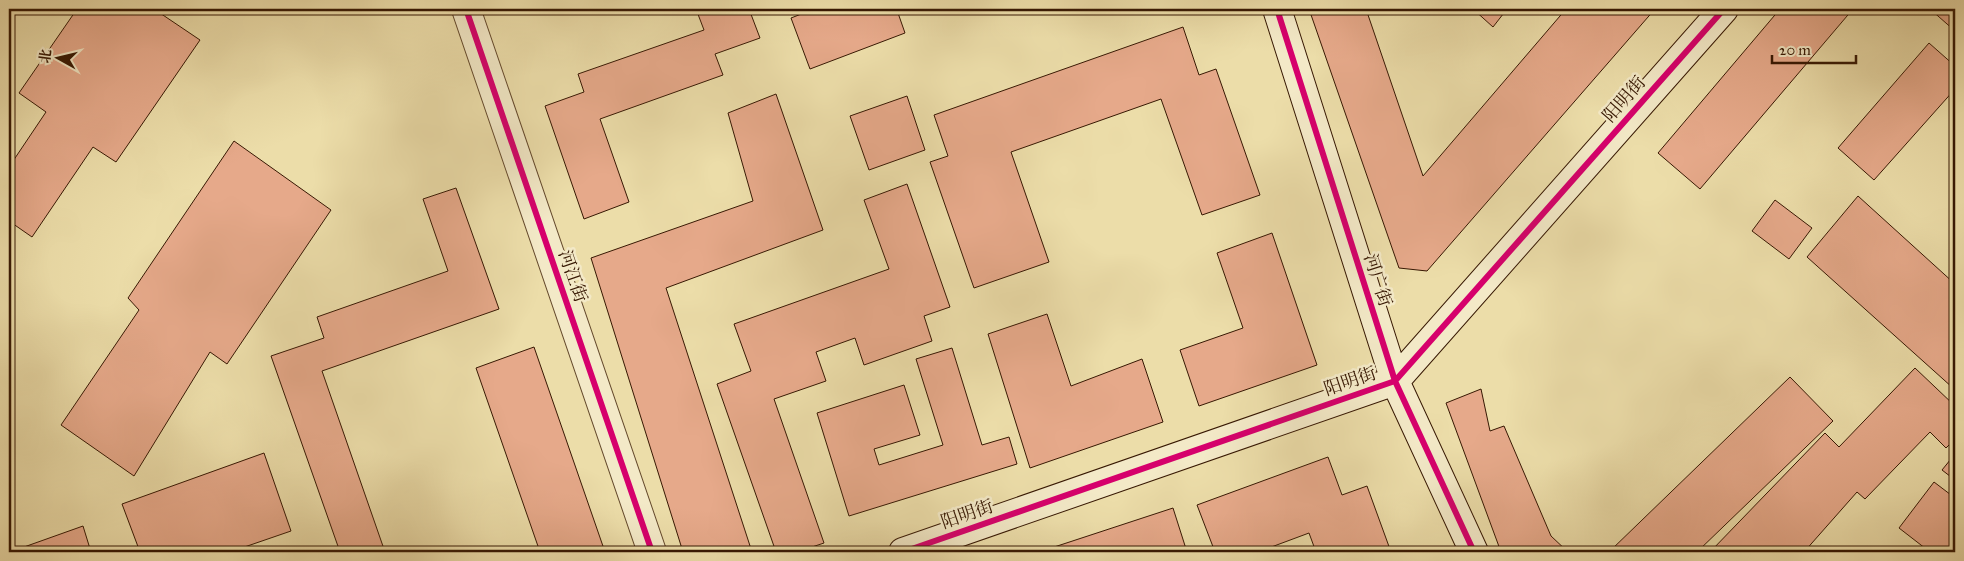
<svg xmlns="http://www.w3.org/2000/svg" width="1964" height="561" viewBox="0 0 1964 561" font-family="'IM FELL Great Primer','Noto Serif SC',serif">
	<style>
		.building { fill: #e6a98a; stroke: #371803 }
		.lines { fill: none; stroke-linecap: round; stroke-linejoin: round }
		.street-casing { stroke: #64492c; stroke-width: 30 }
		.secondary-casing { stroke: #371803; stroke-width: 30 }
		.street { stroke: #f3e9c7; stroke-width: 28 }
		.secondary { stroke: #f3e9c7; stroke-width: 28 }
		.cycleway-casing { stroke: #f3e9c7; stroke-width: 9 }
		.cycleway { stroke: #d6006c; stroke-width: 6 }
		.labels { text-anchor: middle; stroke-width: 5; stroke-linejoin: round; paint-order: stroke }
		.street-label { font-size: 18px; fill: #371803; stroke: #f3e9c7 }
	</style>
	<rect width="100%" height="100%" fill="#ecdda9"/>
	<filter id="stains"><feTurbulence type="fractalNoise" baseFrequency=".004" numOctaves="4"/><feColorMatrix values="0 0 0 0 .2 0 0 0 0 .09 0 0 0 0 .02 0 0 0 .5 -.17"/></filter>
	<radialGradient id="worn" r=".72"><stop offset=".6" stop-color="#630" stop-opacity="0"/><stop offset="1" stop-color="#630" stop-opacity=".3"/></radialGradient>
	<path class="building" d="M77 9H154L200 40 116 162 93 147 32 237 9 221V167L46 112 19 93Z
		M696 9H749L760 38 715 54 723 75 600 119 629 202 584 219 545 106 584 92 578 74 704 30Z
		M814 9H910L898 13 905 33 810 69 791 18Z
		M1309 9H1366L1423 176 1566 9H1655L1427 271 1399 268Z
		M1473 9H1507L1493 27Z
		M1780 9H1853L1700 189 1658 153Z
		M1930 9H1955V31Z
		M1183 27 1199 75 1216 69 1260 195 1202 215 1161 99 1011 152 1049 262 974 288 930 162 948 156 934 115Z
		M1929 43 1955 66V89L1874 180 1838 148Z
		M776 94 823 230 666 288 752 552H683L591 258 753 201 728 113Z
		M907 96 925 150 869 170 850 116Z
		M234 141 331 210 227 364 210 352 134 476 61 425 139 310 128 298Z
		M907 184 950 307 924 316 932 341 864 365 855 338 816 352 826 381 774 399 824 543 797 552H776L717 384 751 371 734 324 889 269 864 200Z
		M456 188 499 309 322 371 385 552H340L271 356 324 338 317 317 448 271 423 199Z
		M1858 196 1955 284V385L1953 388 1807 257Z
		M1775 200 1812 228 1789 259 1752 231Z
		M1272 233 1317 365 1199 406 1180 350 1243 328 1217 253Z
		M1047 314 1071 386 1142 359 1163 422 1030 468 988 334Z
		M534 347 605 552H540L476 368Z
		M952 348 982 445 1009 437 1017 464 849 516 817 413 904 385 920 435 874 449 879 465 943 445 916 359Z
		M1915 368 1955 406V439L1946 448 1930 432 1865 499 1857 492 1804 552H1710L1825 433 1839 447Z
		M1790 377 1833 421 1697 552H1611L1610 551Z
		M1481 389 1490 431 1504 426 1551 536 1568 552H1501L1446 403Z
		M264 453 291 531 230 552H140L122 504Z
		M1955 454V480L1942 470Z
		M1328 457 1342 495 1367 486 1391 552H1316L1309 533 1258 552H1215L1197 505Z
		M1934 482 1955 498V552H1930L1899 528Z
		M1173 508 1187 552H1039Z
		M83 526 91 552H10Z"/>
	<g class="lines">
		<g class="street-casing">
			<path id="street" d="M466 9 652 552"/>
		</g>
		<g class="secondary-casing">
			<path id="secondary" d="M1277 9 1395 381 1474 552
				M903 552 1395 381 1724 9"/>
		</g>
		<use href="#street" class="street"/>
		<use href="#secondary" class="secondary"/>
		<g class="cycleway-casing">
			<path id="cycleway" d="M466 9 652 552
				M1277 9 1395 381 1474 552
				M903 552 1395 381 1724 9"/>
		</g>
		<use href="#cycleway" class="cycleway"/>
	</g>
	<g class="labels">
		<g class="street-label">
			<text transform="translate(1624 99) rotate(-49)" y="6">阳明街</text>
			<text transform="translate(573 276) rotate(71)" y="6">河江街</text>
			<text transform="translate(1378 280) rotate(72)" y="6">河广街</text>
			<text transform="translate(1350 381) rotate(-19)" y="6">阳明街</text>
			<text transform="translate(967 514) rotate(-19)" y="6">阳明街</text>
		</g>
	</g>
	<rect width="1964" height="561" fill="none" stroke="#ecdda9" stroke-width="30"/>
	<rect x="10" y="10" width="1944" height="541" fill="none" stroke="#371803" stroke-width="2.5"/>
	<rect x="15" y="15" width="1934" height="531" fill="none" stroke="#371803"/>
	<g transform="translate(58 58) rotate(278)" stroke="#f3e9c7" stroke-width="4" paint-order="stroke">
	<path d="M0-4L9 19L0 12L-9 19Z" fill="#371803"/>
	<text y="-8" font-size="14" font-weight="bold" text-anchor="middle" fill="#371803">北</text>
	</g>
	<path d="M1772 55v8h84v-8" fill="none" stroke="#371803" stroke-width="2.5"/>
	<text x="1779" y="55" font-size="15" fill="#371803" stroke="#f3e9c7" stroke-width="4" paint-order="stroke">20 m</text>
	<rect width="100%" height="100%" filter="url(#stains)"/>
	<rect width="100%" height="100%" fill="url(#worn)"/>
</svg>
